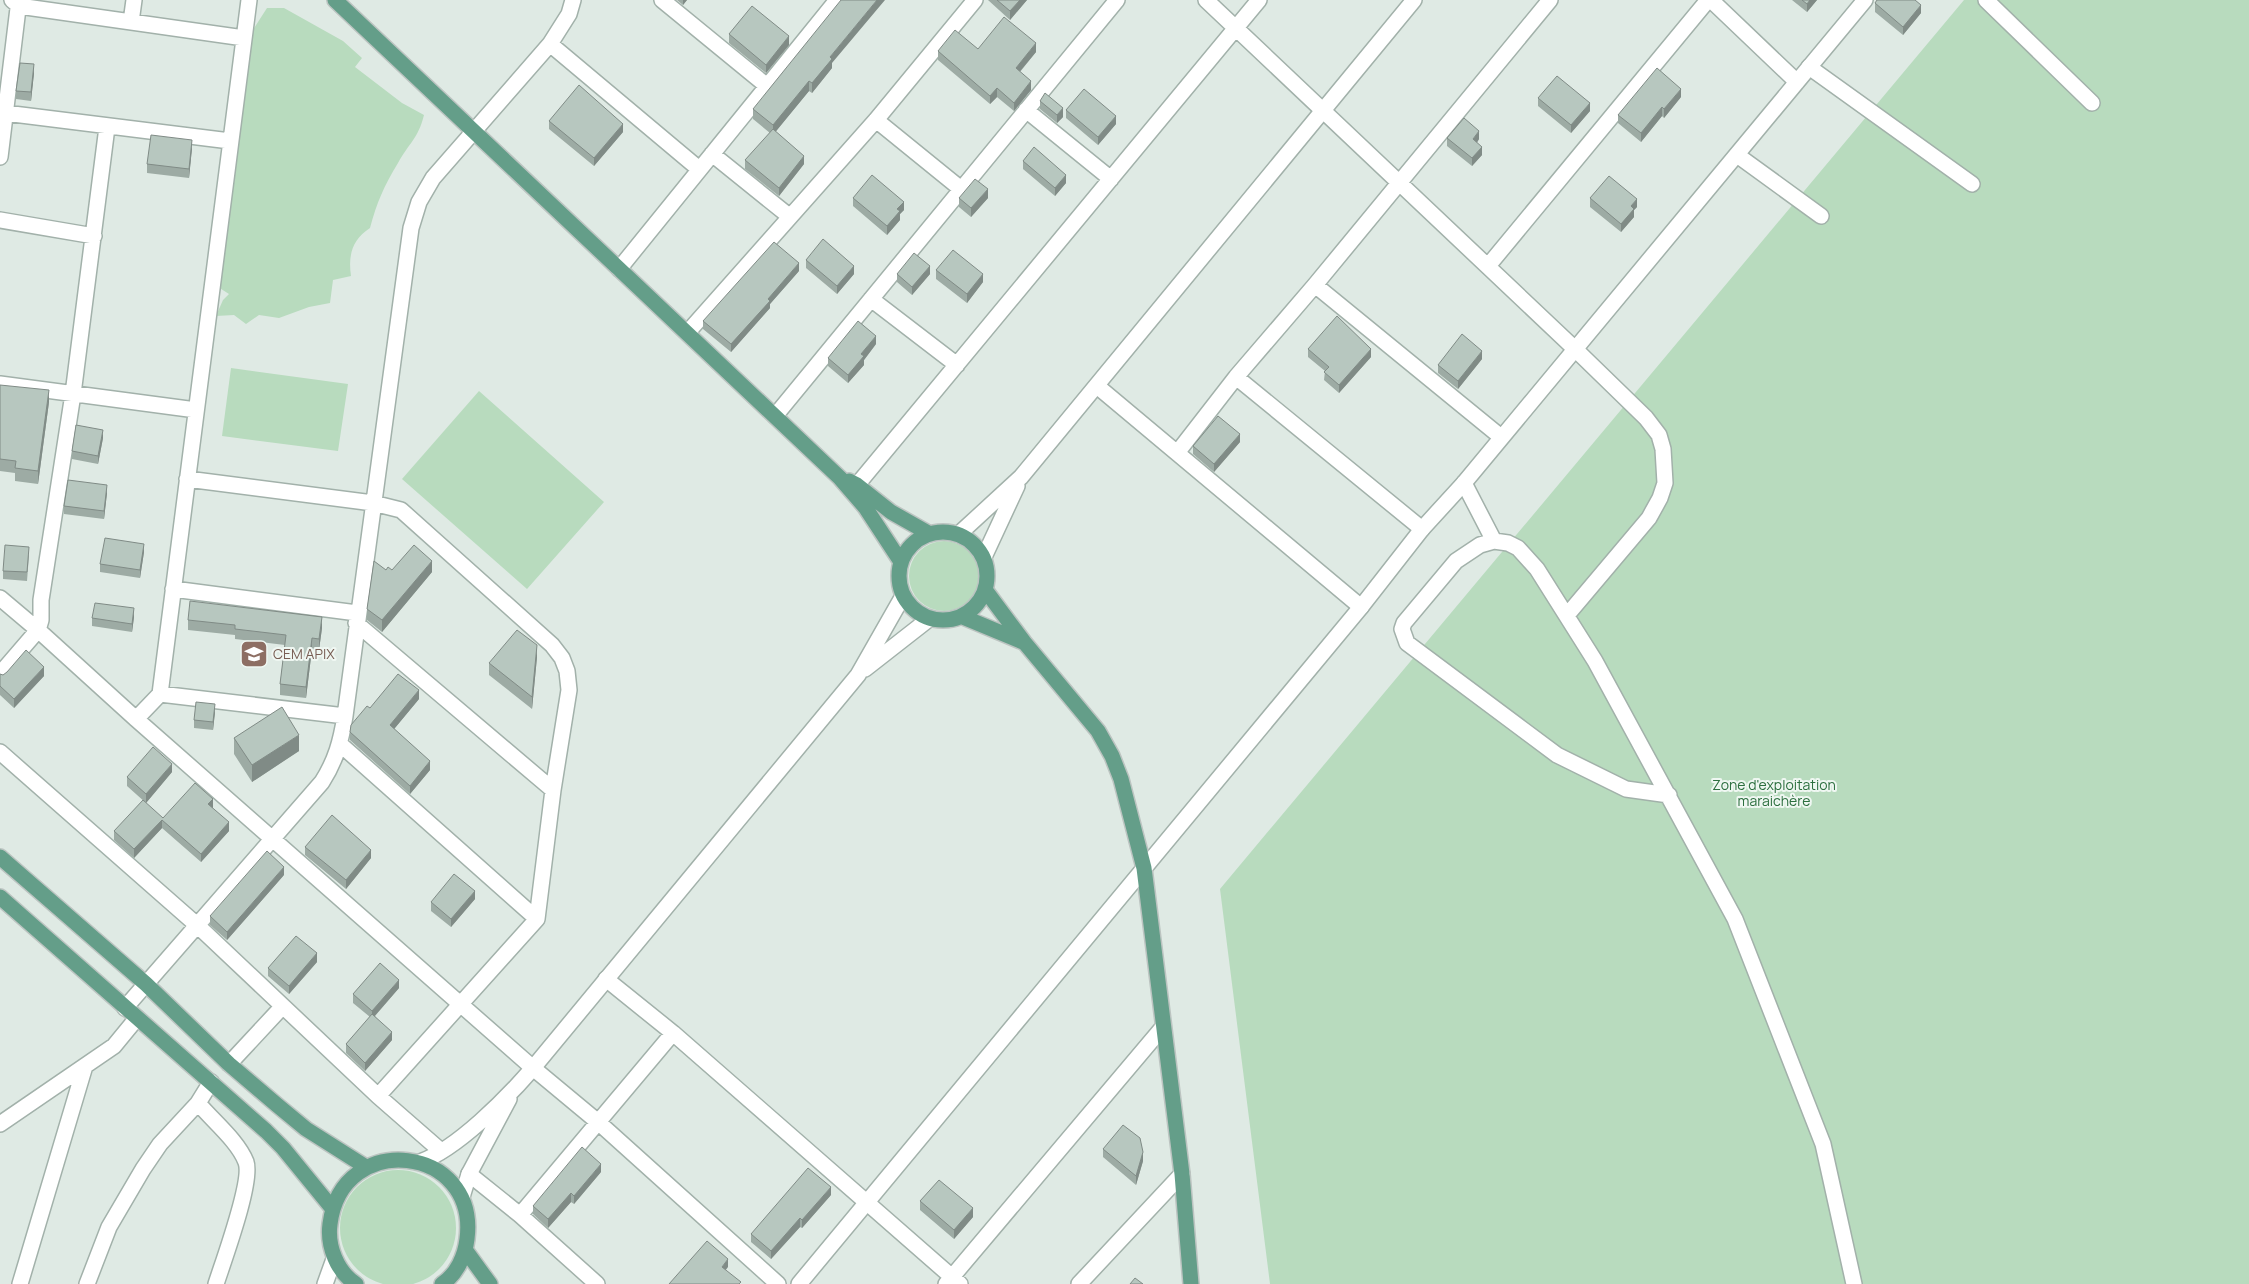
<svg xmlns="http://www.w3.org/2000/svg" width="2249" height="1284" viewBox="0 0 2249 1284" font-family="Manrope,sans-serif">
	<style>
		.green { fill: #b8dbbe }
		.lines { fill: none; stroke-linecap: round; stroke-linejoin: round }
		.minor-casing { stroke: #a2b1aa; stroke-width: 18 }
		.tertiary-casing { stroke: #a2b1aa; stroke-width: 18 }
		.primary-casing { stroke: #bcc4c1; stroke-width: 18 }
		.minor { stroke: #fff; stroke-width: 15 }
		.tertiary { stroke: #fff; stroke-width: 15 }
		.primary { stroke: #649e89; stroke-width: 15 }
		.wall { fill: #9daba4 }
		.shaded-wall { fill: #808b86 }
		.building { fill: #b7c7bf; stroke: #808b86 }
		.labels { text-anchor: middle; stroke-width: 4; stroke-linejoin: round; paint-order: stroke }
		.education-label { font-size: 14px; fill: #785e54; stroke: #eff7f2; text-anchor: start }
		.park-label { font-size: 14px; fill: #2c6f3f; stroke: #eff7f2 }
	</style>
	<rect width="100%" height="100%" fill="#dfeae4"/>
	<path class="green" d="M1964 0H2249V1284H1270L1220 889Z
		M267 8H284L343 41 362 58 355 67 402 103 424 115C418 139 409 143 398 163 384 186 377 202 370 228 352 240 348 255 351 276L333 280 330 303 309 307 279 318 259 315 246 324 234 315 216 316 223 300 229 294 218 287 251 33Z
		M231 368 348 384 338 451 222 436Z
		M479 391 604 502 527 589 402 479Z
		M909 576a35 35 0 1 1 70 0a35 35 0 1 1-70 0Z
		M340 1228a58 58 0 1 1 116 0a58 58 0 1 1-116 0Z"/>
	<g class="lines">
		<g class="minor-casing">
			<path id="minor" d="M12 0 19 6 244 38
				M662 0 767 86
				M1206 0 1575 349 1646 418 1659 435 1663 449 1665 483 1660 498 1649 518 1568 614
				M1986 0 2092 103
				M131 22 134 0
				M550 44 699 169
				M1809 67 1972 184
				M1026 110 1111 179
				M5 113 230 141
				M876 120 961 189
				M712 154 789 216
				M1737 155 1821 216
				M0 157 19 0
				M0 220 94 236
				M1488 266 1708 0
				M619 269 837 0
				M1315 285 1501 437
				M871 299 957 365
				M688 332 876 120 975 0
				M1236 377 1422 529
				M0 384 196 410
				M1097 386 1361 607
				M775 416 1117 0
				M1177 453 1236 377 1315 285 1550 0
				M187 479 373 503 401 510 552 645 562 658 567 671 569 690 553 790 537 919 378 1096
				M1464 483 1494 541
				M857 485 1259 0
				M173 589 357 613
				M0 598 38 630 136 719 533 1068 598 1122 778 1284
				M356 623 553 790
				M0 674 38 630 41 620V600L73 394 107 127
				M160 694 345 716
				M136 719 160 694 249 0
				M340 744 537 919
				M0 752 198 926 378 1096 441 1151
				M1669 795 1626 789 1557 755 1407 643 1402 629 1404 623 1456 561 1480 545 1494 541 1508 543 1518 548 1537 569 1595 661 1735 919 1823 1144 1854 1284
				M606 979 673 1033 960 1284
				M125 1008 322 782C336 760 341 741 345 716L411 228 419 202 433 178 550 44 569 14 573 0
				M229 1064 282 1007
				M198 1103C213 1121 238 1141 246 1162 253 1181 223 1262 216 1284
				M0 1124 114 1046 137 1018
				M469 1174 520 1215 597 1284
				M520 1215 673 1033
				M20 1284 85 1066
				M87 1284 109 1227 143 1169 160 1144 198 1103 211 1082
				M325 1284 334 1259
				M946 1284 1163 1027
				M1079 1284 1182 1174"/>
		</g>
		<g class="tertiary-casing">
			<path id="tertiary" d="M1711 0 1797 82
				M959 534 1021 477 1414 0
				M984 557 1017 486
				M865 669 929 619
				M420 1162C457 1149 507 1098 533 1068L858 675 903 596
				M462 1197 469 1174 509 1099
				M799 1284 1361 607 1422 529 1464 483 1865 0"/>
		</g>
		<g class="primary-casing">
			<path id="primary" d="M335 0 840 478 865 507 901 562
				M849 481 857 485 891 512 930 534
				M899 576a44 44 0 1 1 88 0a44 44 0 1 1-88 0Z
				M986 591 1024 642 1098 731 1112 756 1121 779 1144 868 1182 1174 1191 1284
				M963 617 1023 642
				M0 857 146 984 229 1064 277 1105 306 1129 366 1167
				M0 897 266 1131 283 1148 332 1208
				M466 1251 490 1284
				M356 1284C337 1272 327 1246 330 1224 342 1129 479 1145 467 1239 465 1256 457 1274 442 1284"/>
		</g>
		<use href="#minor" class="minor"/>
		<use href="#tertiary" class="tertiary"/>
		<use href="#primary" class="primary"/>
	</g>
	<path class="wall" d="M677 0H687L683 5Z
		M988 0H1027L1010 20Z
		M1792 0H1817L1807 12Z
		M1875 3 1921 13 1903 35 1875 12Z
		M729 34 789 45 766 73 729 43Z
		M978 49 1036 52 1020 72 1031 90 1014 111 997 97 990 104 938 60V51Z
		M832 63V68L812 93 809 91 775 132 804 164 779 196 745 169V160L770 133 753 119V109Z
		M34 73 31 101 16 99V91Z
		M1681 97 1664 118 1662 116 1641 142 1618 123V115Z
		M1538 98 1590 111 1571 133 1538 106Z
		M1040 101 1063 117 1057 123 1040 109Z
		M1066 110 1116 124 1098 145 1066 118Z
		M549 121 623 132 594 166 549 129Z
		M1447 138 1479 139 1477 143 1482 155 1472 166 1447 146Z
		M192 148 189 178 147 173V164Z
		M1023 161 1066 183 1055 196 1023 169Z
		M853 198 904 210 900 214V220L887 235 853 206Z
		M959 198H988L971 217 959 207Z
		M1590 198 1637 207 1634 210V217L1621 232 1590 207Z
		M806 260 854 274 837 294 806 268Z
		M936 270 983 282 967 303 936 279Z
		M799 271 770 304V308L731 352 703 329V321Z
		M897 274H930L912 295 897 282Z
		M876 344 864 360V365L848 383 828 366V358Z
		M1308 349 1371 357 1339 393 1324 380 1325 371 1308 357Z
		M1482 359 1458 389 1438 373V365Z
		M0 385 49 402 38 484 15 481V473L0 471Z
		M103 438 98 464 72 459V451Z
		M1240 442 1214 472 1193 454V446Z
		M107 493 104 519 64 514V506Z
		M144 552 140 578 100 572V564Z
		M29 555 27 581 3 579V571Z
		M386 570 432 572 382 632 367 620V609Z
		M134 617 132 632 92 626V618Z
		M188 620 322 628 319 650 312 649 306 698 280 695V684L285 645 235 639V635L188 630Z
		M537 657 532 709 489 675V663Z
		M0 674 3 675 44 676 14 708 0 695Z
		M419 699 394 729 430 770 410 794 350 740V732L370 708Z
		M215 712 213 730 194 728V720Z
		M234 738 299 751 252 782 234 754Z
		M172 772 146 803 127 786V777Z
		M212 808 229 831 201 862 162 828 134 858 114 840V831L163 818Z
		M305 847 371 858 346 889 305 855Z
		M284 875 227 940 210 925V916Z
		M475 899 451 927 431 911V902Z
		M317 962 289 994 268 976V968Z
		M399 988 375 1016 392 1040 365 1071 346 1053V1044L370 1017 353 1003V994Z
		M1103 1149 1143 1161 1136 1185 1103 1157Z
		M601 1172 574 1204 571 1202 548 1228 533 1214V1206Z
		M831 1195 802 1228 800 1227 771 1259 751 1242V1234Z
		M920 1201 973 1217 954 1239 920 1210Z"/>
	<path class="shaded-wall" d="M683 0H687L683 5Z
		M877 0H885L832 63V68L812 93V83L830 57Z
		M1020 0H1027L1010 20V11Z
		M1810 0H1817L1807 12V4Z
		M1921 5V13L1903 35V27Z
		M789 36V45L766 73V65Z
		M1036 43V52L1016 76V68Z
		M34 64V73L31 101V92Z
		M809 81V91L773 135V125Z
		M1031 81V90L1014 111V103Z
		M997 88V97L990 104V96Z
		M1681 89V97L1664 118V109Z
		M1590 103V111L1571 133V125Z
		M1662 107V116L1641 142V133Z
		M1063 108V117L1057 123V115Z
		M1116 116V124L1098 145V137Z
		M623 124V132L594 166V158Z
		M1479 131V139L1473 148V139Z
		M192 140V148L189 178V169Z
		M1482 147V155L1472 166V158Z
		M804 156V164L779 196V188Z
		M1066 175V183L1055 196V188Z
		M988 189V198L971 217V208Z
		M1637 199V207L1634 210V217L1621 232V224L1631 206Z
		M904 202V210L900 214V220L887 235V226L897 209Z
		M799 263V271L770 304V308L731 352V344L768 299Z
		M854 266V274L837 294V286Z
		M930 266V274L912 295V287Z
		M983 274V282L967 303V294Z
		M876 336V344L864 360V365L848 383V375L861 354Z
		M1371 349V357L1339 393V385Z
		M1482 351V359L1458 389V381Z
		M49 390V402L38 484V471Z
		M103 430V438L98 464V456Z
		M1240 434V442L1214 472V464Z
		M107 485V493L104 519V511Z
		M144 544V552L140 578V570Z
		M432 561V572L382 632V620Z
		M134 608V617L132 632V624Z
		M322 617V628L319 650V639Z
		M312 638V649L306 698V687Z
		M537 645V657L532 709V697Z
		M44 667V676L14 708V699Z
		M419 690V699L390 734V725Z
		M215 704V712L213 730V722Z
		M299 735V751L252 782V765Z
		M430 761V770L410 794V786Z
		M172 764V772L146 803V794Z
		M213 799V808L208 813V804Z
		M162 820V828L134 858V849Z
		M229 822V831L201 862V854Z
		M371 850V858L346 889V880Z
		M284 867V875L227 940V932Z
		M475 891V899L451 927V919Z
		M317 953V962L289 994V986Z
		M399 980V988L372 1019V1011Z
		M392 1032V1040L365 1071V1063Z
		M1143 1152V1161L1136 1185V1176Z
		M601 1164V1172L574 1204V1196Z
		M831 1187V1195L802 1228V1220Z
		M571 1193V1202L548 1228V1219Z
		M973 1208V1217L954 1239V1230Z
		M800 1218V1227L771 1259V1251Z
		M728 1259V1267L722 1275V1267Z"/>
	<path class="building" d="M841 0H877L830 57 832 59 812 83 809 81 773 125 753 109Z
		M997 0H1020L1010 11Z
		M1802 0H1810L1807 4Z
		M1877 0H1915L1921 5 1903 27 1875 3Z
		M752 6 789 36 766 65 729 34Z
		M1004 17 1036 43 1016 68 1031 81 1014 103 997 88 990 96 938 51 955 30 978 49Z
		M20 63 34 64 31 92 16 91Z
		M1657 68 1681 89 1664 109 1662 107 1641 133 1618 115Z
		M1557 76 1590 103 1571 125 1538 98Z
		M579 85 623 124 594 158 549 121Z
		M1084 89 1116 116 1098 137 1066 110Z
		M1045 93 1063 108 1057 115 1040 101Z
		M1464 118 1479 131 1473 139 1482 147 1472 158 1447 138Z
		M773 129 804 156 779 188 745 160Z
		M151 135 192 140 189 169 147 164Z
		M1034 147 1066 175 1055 188 1023 161Z
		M872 175 904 202 897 209 900 211 887 226 853 198Z
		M1609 176 1637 199 1631 206 1634 209 1621 224 1590 198Z
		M975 179 988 189 971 208 959 198Z
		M823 239 854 266 837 286 806 260Z
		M774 242 799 263 768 299 770 301 731 344 703 321Z
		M953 250 983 274 967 294 936 270Z
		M914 253 930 266 912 287 897 274Z
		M1337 316 1371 349 1339 385 1324 372 1329 367 1308 349Z
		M858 321 876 336 861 354 864 356 848 375 828 358Z
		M1462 334 1482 351 1458 381 1438 365Z
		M0 385 49 390 38 471 15 468 16 461 0 459Z
		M1218 416 1240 434 1214 464 1193 446Z
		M76 425 103 430 98 456 72 451Z
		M68 480 107 485 104 511 64 506Z
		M105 538 144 544 140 570 100 564Z
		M5 545 29 547 27 572 3 571Z
		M414 545 432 561 382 620 367 609 374 561 386 570 388 567 392 570Z
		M190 601 322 617 319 639 312 638 306 687 280 684 286 635 235 629V625L188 620Z
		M95 603 134 608 132 624 92 618Z
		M517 630 537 645 532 697 489 663Z
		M26 650 44 667 14 699 0 686V674L3 675 7 672Z
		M398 674 419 690 390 725 430 761 410 786 350 732 351 725 367 706 370 708Z
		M196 702 215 704 213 722 194 720Z
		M282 707 299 735 252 765 234 738Z
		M153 747 172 764 146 794 127 777Z
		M195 783 213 799 208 804 229 822 201 854 162 820 134 849 114 831 143 800 163 818Z
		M332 815 371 850 346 880 305 847Z
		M267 851 284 867 227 932 210 916Z
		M454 874 475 891 451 919 431 902Z
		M296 936 317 953 289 986 268 968Z
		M380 963 399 980 372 1011 353 994Z
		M372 1014 392 1032 365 1063 346 1044Z
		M1123 1125 1140 1138 1143 1152 1136 1176 1103 1149Z
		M582 1147 601 1164 574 1196 571 1193 548 1219 533 1206Z
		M808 1168 831 1187 802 1220 800 1218 771 1251 751 1234Z
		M939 1180 973 1208 954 1230 920 1201Z
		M707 1241 728 1259 722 1267 741 1282 739 1284H669Z
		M1135 1278 1143 1284H1130Z"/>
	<defs>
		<g id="school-square" transform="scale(1.4375)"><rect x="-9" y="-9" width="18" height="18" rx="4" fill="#8d6e63" stroke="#eff7f2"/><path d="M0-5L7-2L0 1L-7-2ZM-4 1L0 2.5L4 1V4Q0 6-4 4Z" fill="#fff"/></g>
	</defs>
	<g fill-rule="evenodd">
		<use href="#school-square" x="254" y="654"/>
	</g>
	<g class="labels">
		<g class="education-label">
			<text x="273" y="659">CEM APIX</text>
		</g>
		<g class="park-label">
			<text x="1774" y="790">Zone d'exploitation<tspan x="1774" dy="16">maraichère</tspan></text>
		</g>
	</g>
</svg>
